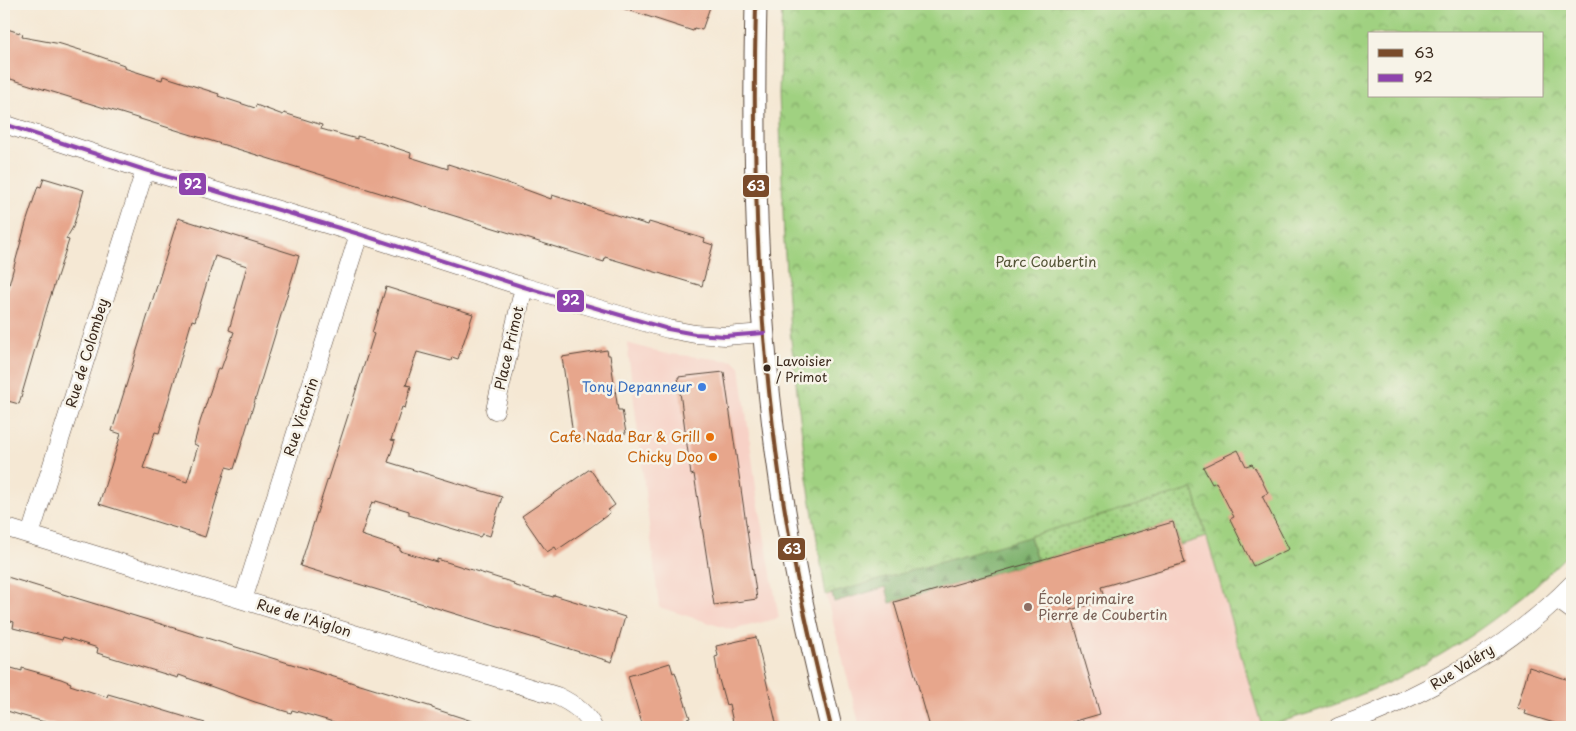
<svg xmlns="http://www.w3.org/2000/svg" width="1576" height="731" viewBox="0 0 1576 731" font-family="'Playpen Sans',sans-serif">
	<style>
		.built { fill: #f7d1c6 }
		.forest { fill: url(#forest-firs); stroke: #5e6e46 }
		.park { fill: url(#park-crowns); stroke: #6e7e50; fill-rule: evenodd }
		.garden { fill: url(#garden-dots); stroke: #6e7e50 }
		.building { fill: #e7a68c; fill-rule: evenodd }
		.lines { fill: none; stroke-linecap: round; stroke-linejoin: round }
		.minor-casing { stroke: #574639; stroke-width: 19 }
		.tertiary-casing { stroke: #574639; stroke-width: 23 }
		.minor { stroke: #fff; stroke-width: 18 }
		.tertiary { stroke: #fff; stroke-width: 21 }
		.bus-1-casing { stroke: #f7f3e8; stroke-width: 8 }
		.bus-2-casing { stroke: #f7f3e8; stroke-width: 8 }
		.bus-1 { stroke: #7a4b2a; stroke-width: 4 }
		.bus-2 { stroke: #8e44ad; stroke-width: 4 }
		.bus-dot { fill: #3b2a1e; stroke: #f7f3e8; stroke-width: 2 }
		.shop-dot { fill: #3f7fe0; stroke: #f7f3e8; stroke-width: 2 }
		.food-dot { fill: #e8710a; stroke: #f7f3e8; stroke-width: 2 }
		.education-dot { fill: #8d6e63; stroke: #f7f3e8; stroke-width: 2 }
		.labels { text-anchor: middle; stroke-width: 5; stroke-linejoin: round; paint-order: stroke }
		.bus-label { font-size: 13px; fill: #3b2a1e; stroke: #f7f3e8; text-anchor: start }
		.park-label { font-size: 14px; fill: #545437; stroke: #f7f3e8 }
		.street-label { font-size: 14px; fill: #3b2a1e; stroke: #f7f3e8 }
		.shop-label { font-size: 14px; fill: #366cbe; stroke: #f7f3e8; text-anchor: end }
		.food-label { font-size: 14px; fill: #c56008; stroke: #f7f3e8; text-anchor: end }
		.education-label { font-size: 14px; fill: #785e54; stroke: #f7f3e8; text-anchor: start }
		.line-badge { stroke: #f7f3e8; stroke-width: 2 }
		.badge-label { font-size: 14px; text-anchor: middle; font-weight: bold; fill: #fff }
	</style>
	<defs>
		<pattern id="forest-firs" width="22" height="20" patternUnits="userSpaceOnUse" patternTransform="scale(1.25)"><rect width="22" height="20" fill="#80b36f"/><path d="M5 1l3.5 6h-7zM16 11l3.5 6h-7z" fill="#6a925b"/></pattern>
		<pattern id="park-crowns" width="20" height="18" patternUnits="userSpaceOnUse" patternTransform="scale(1.25)"><rect width="20" height="18" fill="#a0d181"/><path d="M2 6a3 3 0 1 1 6 0M12 15a3 3 0 1 1 6 0" fill="none" stroke="#84aa69"/></pattern>
		<pattern id="garden-dots" width="8" height="8" patternUnits="userSpaceOnUse" patternTransform="scale(1.25)"><rect width="8" height="8" fill="#a0d181"/><path d="M2 2h.1M6 6h.1" fill="none" stroke="#84aa69" stroke-width="1.8" stroke-linecap="round"/></pattern>
	</defs>
	<rect width="100%" height="100%" fill="#f7f3e8"/>
	<filter id="ink" filterUnits="userSpaceOnUse"><feTurbulence type="fractalNoise" baseFrequency=".02" numOctaves="2"/><feDisplacementMap in="SourceGraphic" scale="10" xChannelSelector="R" yChannelSelector="G"/><feConvolveMatrix kernelMatrix="1 2 1 2 8 2 1 2 1" color-interpolation-filters="sRGB"/></filter>
	<filter id="wash" filterUnits="userSpaceOnUse"><feTurbulence type="fractalNoise" baseFrequency=".0096" numOctaves="4" result="noise"/><feDisplacementMap in="SourceGraphic" scale="20" xChannelSelector="R" yChannelSelector="G"/><feGaussianBlur stdDeviation="1.12" result="paint"/><feColorMatrix in="noise" values="0 0 0 0 0 0 0 0 0 0 0 0 0 0 0 0 0 1.4 0 .05"/><feComposite in="paint" operator="in"/></filter>
	<g filter="url(#wash)">
		<rect width="100%" height="100%" fill="#f5e8d4"/>
		<path class="built" d="M627 343 662 353 734 361 740 367 757 495 779 618 732 630 659 607Z
			M1193 489 1206 537 1262 727H860L826 595Z"/>
		<path class="forest" d="M1030 536 1037 561 890 603 886 587 834 602 832 593Z"/>
		<path class="park" d="M782 4H1572V550C1560 562 1547 575 1534 587 1482 632 1421 671 1357 696 1326 709 1294 718 1262 727L1193 490 826 595 807 478 790 331 784 240 779 93ZM1370 34H1542V96H1370Z"/>
		<path class="garden" d="M1193 489 1206 537 1180 545 1173 522 1037 561 1030 536Z"/>
		<g id="blocks">
			<path class="building" d="M620 4H711L702 30 694 28 693 31 619 7Z
				M4 28 23 34 22 37 61 44 93 54 124 65V68L162 80 163 76 219 94 218 96 255 108 256 105 283 115 284 113 322 125 321 129 357 139V136L375 141 411 153 410 157 448 169V164L513 185 551 199 552 195 648 225 649 222 705 239 704 242 713 245 702 286 605 257 604 262 4 77Z
				M44 178 84 190 73 227 66 239 69 240 48 304 19 404 4 400V303L26 223 38 186 41 187Z
				M178 218 299 256 234 469 226 467 205 537 99 504 121 434 112 431ZM215 256 247 266 229 330 234 332 221 369 218 368 200 422 194 444 198 446 187 482 143 468 155 432 159 433 192 320 195 321Z
				M386 287 473 314 458 359 452 357 451 361 417 352 406 385 411 386 405 408 402 407 391 440 395 441 388 462 502 497 490 536 482 534 480 537 434 523 409 515V511L376 501 375 503 372 502 361 535 400 548V551L437 562V559L514 583 513 585 553 597 554 595 625 617 612 662 300 566 374 334 372 333Z
				M607 350 608 355H610L618 410H622L626 433 618 434V436L574 442 562 357Z
				M724 372 757 599 714 605 694 474 691 475 678 377Z
				M1238 450 1246 466 1252 464 1257 471 1268 493 1262 496 1289 549 1253 566 1230 519 1234 517 1216 482 1212 484 1203 467Z
				M590 469 615 505 608 510 610 513 591 527 557 550 555 547 547 552 522 516Z
				M1173 522 1185 563 1101 587 1105 600 1070 610 1100 714 1055 727H930L894 602Z
				M4 576 432 707V708L481 724 480 727H351L292 710 291 713 255 702 179 675 178 678 97 653 98 648 63 637 62 640 13 628 14 622 4 619Z
				M756 637 777 727H734L729 704 726 705 718 676 715 657 718 656 716 646Z
				M670 663 673 673 675 672 690 718 687 719 689 727H643L628 676Z
				M4 666 22 671V668L61 679 71 683 70 685 107 697 108 694 139 703 205 723 204 727H62L20 715 4 710Z
				M1529 667 1572 681V727H1567L1525 714 1526 711 1517 708Z"/>
		</g>
	</g>
	<g filter="url(#ink)">
		<use href="#blocks" fill-opacity="0" stroke="#574639" stroke-width="1"/>
		<g class="lines">
			<g class="minor-casing">
				<path id="minor" d="M4 124 145 170 359 234 524 287 668 329 695 334 725 336 764 333
					M495 410 524 287
					M4 527 557 696C572 703 586 712 593 727
					M30 535 145 170
					M1557 599 1572 610
					M243 600 359 234
					M1338 727C1421 698 1511 647 1572 584"/>
			</g>
			<g class="tertiary-casing">
				<path id="tertiary" d="M756 4C752 162 757 322 780 479 792 563 811 645 831 727"/>
			</g>
			<use href="#minor" class="minor"/>
			<use href="#tertiary" class="tertiary"/>
			<g class="bus-1-casing">
				<path id="bus-1" d="M756 4C752 162 757 322 780 479 792 563 811 645 831 727"/>
			</g>
			<g class="bus-2-casing">
				<path id="bus-2" d="M4 124 145 170 359 234 524 287 668 329 695 334 725 336 764 333"/>
			</g>
			<use href="#bus-1" class="bus-1"/>
			<use href="#bus-2" class="bus-2"/>
		</g>
	</g>
	<circle class="bus-dot" cx="767" cy="368" r="4.5"/>
	<circle class="shop-dot" cx="702" cy="387" r="5"/>
	<g class="food-dot">
		<circle cx="710" cy="437" r="5"/>
		<circle cx="713" cy="457" r="5"/>
	</g>
	<circle class="education-dot" cx="1028" cy="607" r="5"/>
	<g class="labels">
		<g class="bus-label">
			<text x="776" y="366">Lavoisier<tspan x="776" dy="16">/ Primot</tspan></text>
		</g>
		<g class="park-label">
			<text x="1046" y="267">Parc Coubertin</text>
		</g>
		<g class="street-label">
			<text transform="translate(509 348) rotate(-77)" y="5">Place Primot</text>
			<text transform="translate(87 353) rotate(-73)" y="5">Rue de Colombey</text>
			<text transform="translate(301 417) rotate(-72)" y="5">Rue Victorin</text>
			<text transform="translate(304 618) rotate(17)" y="5">Rue de l'Aiglon</text>
			<text transform="translate(1462 667) rotate(-32)" y="5">Rue Valéry</text>
		</g>
		<g class="shop-label">
			<text x="692" y="392">Tony Depanneur</text>
		</g>
		<g class="food-label">
			<text x="700" y="442">Cafe Nada Bar &amp; Grill</text>
			<text x="703" y="462">Chicky Doo</text>
		</g>
		<g class="education-label">
			<text x="1038" y="604">École primaire<tspan x="1038" dy="16">Pierre de Coubertin</tspan></text>
		</g>
	</g>
	<g class="line-badge">
		<rect x="178" y="172" width="29" height="24" rx="5" fill="#8e44ad"/>
		<rect x="742" y="174" width="28" height="24" rx="5" fill="#7a4b2a"/>
		<rect x="556" y="289" width="29" height="24" rx="5" fill="#8e44ad"/>
		<rect x="777" y="537" width="29" height="24" rx="5" fill="#7a4b2a"/>
	</g>
	<g class="badge-label">
		<text x="193" y="189">92</text>
		<text x="756" y="191">63</text>
		<text x="571" y="305">92</text>
		<text x="792" y="554">63</text>
	</g>
	<rect width="1576" height="731" fill="none" stroke="#f7f3e8" stroke-width="20"/>
	<rect x="1368" y="32" width="175" height="65" fill="#f7f3e8" stroke="#aca397"/>
	<rect x="1378" y="49" width="25" height="8" fill="#7a4b2a" stroke="#aca397"/>
	<text x="1414" y="58" font-size="15" fill="#3b2a1e">63</text>
	<rect x="1378" y="74" width="25" height="8" fill="#8e44ad" stroke="#aca397"/>
	<text x="1414" y="82" font-size="15" fill="#3b2a1e">92</text>
</svg>
